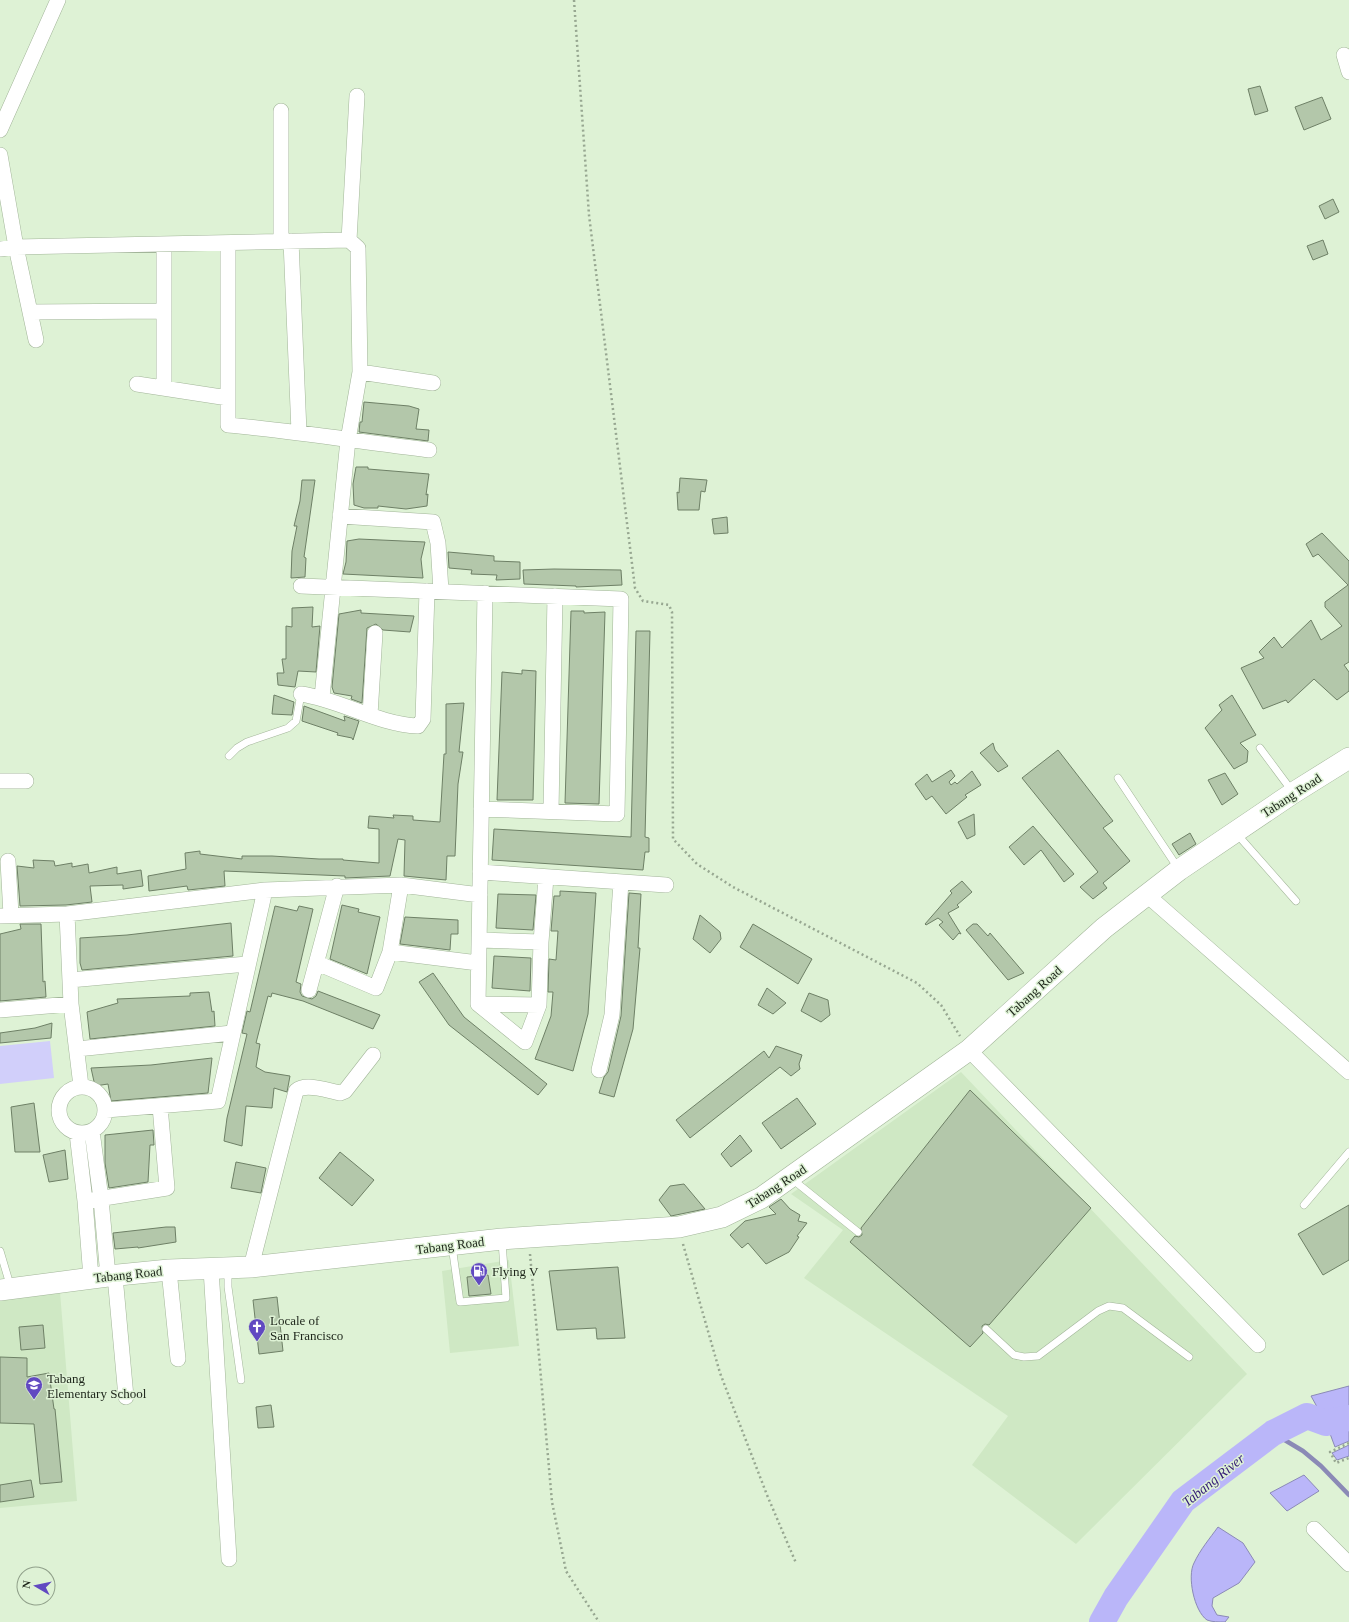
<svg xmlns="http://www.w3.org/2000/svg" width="1349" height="1622" viewBox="0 0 1349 1622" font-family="Georgia,serif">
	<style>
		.built { fill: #cfe8c4 }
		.green { fill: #d1cffa }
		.water { fill: #bab6f9; stroke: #8b8ab6 }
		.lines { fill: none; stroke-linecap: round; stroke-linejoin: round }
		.stream { stroke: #8b8ab6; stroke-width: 4.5 }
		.river { stroke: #bab6f9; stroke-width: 26 }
		.building { fill: #b3c7aa; stroke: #6e8066 }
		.service-casing { stroke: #a2b599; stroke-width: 8 }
		.minor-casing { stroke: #a2b599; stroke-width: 16 }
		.secondary-casing { stroke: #a2b599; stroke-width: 22 }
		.path { stroke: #97a791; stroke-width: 2.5; stroke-dasharray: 2 3; stroke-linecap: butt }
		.service { stroke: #fff; stroke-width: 7 }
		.minor { stroke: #fff; stroke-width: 15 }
		.secondary { stroke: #fff; stroke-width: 21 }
		.labels { text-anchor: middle; stroke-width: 3; stroke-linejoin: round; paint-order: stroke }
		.street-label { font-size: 13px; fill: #1c2419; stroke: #def2d5 }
		.poi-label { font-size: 13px; fill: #1c2419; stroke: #def2d5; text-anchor: start }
		.water-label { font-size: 14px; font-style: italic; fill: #311875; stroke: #def2d5 }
	</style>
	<rect width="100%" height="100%" fill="#def2d5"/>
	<path class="built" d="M961 1072 1247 1374 1076 1544 972 1465 1008 1416 804 1278 843 1230 791 1194Z
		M509 1260 519 1346 450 1353 442 1271Z
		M60 1292 77 1501 0 1508V1298Z"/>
	<path class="green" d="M50 1041 54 1078 0 1084V1046Z"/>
	<path class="water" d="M1349 1386V1441L1335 1447 1326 1423 1311 1396Z
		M1349 1445V1456L1337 1460 1332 1453Z
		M1304 1475 1319 1491 1287 1511 1270 1493Z
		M1218 1527 1243 1543 1255 1562 1239 1583 1213 1598 1212 1606 1217 1615 1229 1617 1225 1622C1219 1622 1212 1622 1207 1620 1194 1611 1187 1576 1194 1563 1200 1550 1210 1538 1218 1527Z"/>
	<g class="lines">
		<path class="stream" d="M1273 1433 1303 1451 1321 1466 1349 1495"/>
		<path class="river" d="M1102 1622 1116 1597 1183 1501 1273 1433 1307 1416 1326 1423 1349 1418"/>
	</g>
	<path class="building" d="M1260 86 1268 111 1255 115 1248 89Z
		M1322 97 1331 119 1304 130 1295 107Z
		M1333 199 1339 212 1325 219 1319 206Z
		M1323 240 1328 254 1313 260 1307 246Z
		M364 402 409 406 419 409 416 429 429 430 428 441 359 432 360 422H362Z
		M356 467H368V469L429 474 426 495 428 494 427 506 406 509 378 506V508H364L354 505 353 484Z
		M680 478 707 480 705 492 701 491 699 510H678L677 492 679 493Z
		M302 480H315L304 557 306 558 305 577 291 578 292 551 297 526H294L300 501Z
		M727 517 728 533 714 534 712 519Z
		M1322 533 1349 561V662L1344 665 1349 672V691L1337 700 1314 679 1288 703 1286 700 1263 709 1241 668 1264 658 1259 652 1274 637 1282 648 1311 620 1321 640 1342 626 1325 607V602L1348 585 1318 554 1313 557 1306 544Z
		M359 539 425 542 421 559 423 578 343 574 346 562 347 541Z
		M448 552 494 556V561L520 562V579L496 580 497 575 471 574 472 570 449 568Z
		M554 569 621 570 622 585 576 587V586L524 584 523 570Z
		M313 607 312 627 320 626 316 672 298 671 295 687 278 685 277 673H284L282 659H286V626L292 627V608Z
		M361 610V613L414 616 410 632 383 630 376 624 367 628 362 703 351 699 352 696 334 693 332 687 339 614Z
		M571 611H584V613L605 612 599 804 565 803Z
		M636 631H650L645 837 649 838V852H645L643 870 492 860 494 829 631 837Z
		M522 670 536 671 533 800H497L502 672 522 674Z
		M274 695 294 702 292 715 272 714Z
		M1232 695 1256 735 1240 743 1248 751 1247 762 1234 769 1205 728 1222 710 1219 705Z
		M464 703 459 752H463L458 784 455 856H447L446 880 404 876 405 840 398 839 390 876 345 878V876L224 871 225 886 188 890 187 886 149 891 148 876 186 869 185 853 200 851V854L242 859V856H272L319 859H343V860L379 863V829L368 828 369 816 394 818 393 815 413 816V820L440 822 444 754H446V704Z
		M304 706 345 721 344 716 359 721 353 740 352 738 337 735 338 733 302 721Z
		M993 743 995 750 1008 766 998 772 980 753Z
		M1058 750 1113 821 1103 828 1130 861 1103 883 1107 888 1093 899 1080 887 1098 872 1022 778Z
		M951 770 955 776 949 782 951 785 955 782 957 784 972 771 981 785 965 795 967 797 946 814 932 796 926 800 915 784 927 774 932 782Z
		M1225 773 1238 794 1222 805 1208 780Z
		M974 814 975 835 967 839 958 822Z
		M1033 826 1074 874 1064 882 1041 850 1024 865 1009 847Z
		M1190 833 1196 844 1179 855 1172 844Z
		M33 860 54 861 55 866 72 863V867L88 864 89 873 117 867V874L141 870 143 886 123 889V885L90 886 92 902 66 905 20 906 17 866 34 868Z
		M962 881 972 892 957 905 959 907 948 913 961 934 959 933 953 940 939 925 943 922 938 918 926 925 925 924 952 893 950 891Z
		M560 891 596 893 588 1014 573 1071 535 1059 551 1016 553 992H548L549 959 556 960 558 931H551L554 896H560Z
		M629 893 641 894 638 948H640L633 1029 614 1097 599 1093 604 1077 608 1072 621 1016Z
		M498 894 536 895 533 930 496 928Z
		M342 905 359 909 358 912 380 917 367 974 330 959Z
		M275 906 297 911 299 906 313 909 296 982 301 984 300 992 302 996 312 999 316 996 318 991 380 1015 373 1029 303 1001 272 993 271 997 268 996 256 1043 260 1044 256 1067 265 1072 290 1076 287 1092 274 1088 272 1108 246 1106 242 1146 224 1141 227 1118 247 1034 242 1033 247 1011 250 1012Z
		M700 915 720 932 721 939 710 953 693 939Z
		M405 917 458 920V934H451L450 950 400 944Z
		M231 923 233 956 82 970 80 963V938L127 935Z
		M20 924H41L43 982 45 981 46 997 0 1001V934L21 929Z
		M753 924 812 959 798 984 740 947Z
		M973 924H977L988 936 990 933 1024 973 1008 980 966 930Z
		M494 956 531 958 530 991 492 988Z
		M433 973 464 1017 547 1084 538 1095 449 1025 419 982Z
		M767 988 786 1003 773 1014 758 1005Z
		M209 992 212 1012 214 1011 215 1026 90 1039 87 1012 118 1003 117 999 190 996V993Z
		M809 993 828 1000 830 1015 821 1022 801 1011Z
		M52 1023 51 1038 0 1043V1033L35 1028Z
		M776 1046 802 1055 799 1064 800 1069 791 1076 780 1067 690 1138 676 1120 764 1051 769 1058Z
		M212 1058 208 1093 111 1101 108 1084 95 1086 91 1068 151 1065Z
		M970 1090 1091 1208 989 1325 985 1324 982 1326 983 1333 970 1347 850 1242 855 1236 859 1237 862 1235 861 1228Z
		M797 1098 816 1124 781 1149 762 1123Z
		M34 1103 40 1152H15L11 1107Z
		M153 1130 154 1145H150L148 1182 109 1188 105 1163V1135Z
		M740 1135 752 1151 731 1167 721 1154Z
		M65 1150 68 1179 49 1182 43 1155Z
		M340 1152 374 1180 352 1206 319 1178Z
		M236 1162 266 1168 261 1193 231 1188Z
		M684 1184 705 1209 671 1216 659 1200 670 1186Z
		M781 1199 790 1209 800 1215 798 1221 807 1223 797 1236 799 1237 789 1252 766 1264 748 1243 742 1248 730 1235 745 1221 776 1214 769 1207Z
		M1349 1205V1260L1323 1275 1298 1234Z
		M166 1227H175L176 1242 138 1248V1247L115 1249 113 1233Z
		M618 1267 625 1338 597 1339 596 1328 557 1330 549 1271Z
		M488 1275 491 1294 469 1296 467 1277Z
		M277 1297 283 1351 259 1354 253 1300Z
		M43 1325 45 1348 21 1350 19 1327Z
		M0 1357 27 1358V1377L49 1373 54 1409H55L62 1482 40 1484 34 1424 0 1423Z
		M271 1405 274 1427 258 1428 256 1407Z
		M31 1480 34 1497 0 1502V1485Z"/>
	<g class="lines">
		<g class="service-casing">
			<path id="service" d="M1260 748 1292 791
				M229 756 237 748 247 742 288 728 296 721 301 694
				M1118 778 1178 868
				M1236 833 1296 901
				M792 1179 858 1232
				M1304 1205 1349 1152
				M452 1246 460 1302 506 1298 502 1241
				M0 1251 11 1288
				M228 1269V1287L241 1380
				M986 1329 1014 1355 1024 1357 1038 1356 1098 1311 1109 1306 1123 1308 1189 1357"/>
		</g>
		<g class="minor-casing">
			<path id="minor" d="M1344 55 1349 72
				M281 111V241
				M0 130 58 0
				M0 155 16 247 36 340
				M349 240 357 96
				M291 241 299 432
				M228 243V425C295 431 362 442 429 450
				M164 244V388
				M0 249 16 247 349 240 358 248 360 372 348 440 322 697
				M30 312 164 311
				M360 372 433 383
				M137 384 228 398
				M340 516 433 522 438 543 441 591
				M301 586 621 599 617 814 481 809
				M301 694C341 700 377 724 418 726L423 719 427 591
				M370 715 375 633
				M0 781H26
				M551 811 555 596
				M8 861 11 915
				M480 872 666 885
				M1147 895 1349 1072
				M67 914 71 1004 81 1086
				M0 916 67 914 265 890
				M479 940 541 942
				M390 952 478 963
				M317 963 376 988 390 952 401 885
				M70 980 247 964
				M309 990 337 886
				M478 1004 485 593
				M478 1004 525 1042 539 1005 541 942 546 877
				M478 1004 539 1005
				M0 1010 71 1004
				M77 1049 232 1033
				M969 1050 1258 1345
				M599 1070 612 1015 621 882
				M59 1110a23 23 0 1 1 46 0a23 23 0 1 1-46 0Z
				M106 1110 218 1101 265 890 401 885 480 895
				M92 1131 101 1199 108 1276
				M77 1133 85 1201 91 1278
				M85 1201 167 1188 160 1106
				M251 1267 296 1091C306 1082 328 1091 340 1093L345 1091 373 1055
				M211 1269 229 1559
				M169 1270 178 1359
				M115 1276 126 1397
				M1314 1529 1349 1564"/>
		</g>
		<g class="secondary-casing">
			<path id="secondary" d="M0 1290 108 1276 169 1270 251 1267 502 1239 679 1227 722 1217 761 1198 969 1050 1104 928 1179 870 1293 793 1349 758"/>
		</g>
		<path class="path" d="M574 0 589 215 635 588 643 601 669 605 672 612 673 839 697 864 733 887 917 983 941 1005 960 1036
			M683 1244 720 1373 767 1495 796 1563
			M530 1254 552 1502 566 1571 599 1622
			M1349 1443 1330 1452 1336 1463 1349 1458"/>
		<use href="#service" class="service"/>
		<use href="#minor" class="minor"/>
		<use href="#secondary" class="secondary"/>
	</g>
	<defs>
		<g id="fuel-pin" transform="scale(0.9)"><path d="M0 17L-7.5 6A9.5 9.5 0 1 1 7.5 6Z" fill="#6149c1" stroke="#def2d5"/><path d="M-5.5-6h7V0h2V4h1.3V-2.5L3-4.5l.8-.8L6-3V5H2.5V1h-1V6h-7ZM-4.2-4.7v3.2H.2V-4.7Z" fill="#fff"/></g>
		<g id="church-pin" transform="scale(0.9)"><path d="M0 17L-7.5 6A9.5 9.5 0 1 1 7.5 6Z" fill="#6149c1" stroke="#def2d5"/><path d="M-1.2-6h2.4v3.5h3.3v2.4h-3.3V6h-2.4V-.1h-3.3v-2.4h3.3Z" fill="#fff"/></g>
		<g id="school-pin" transform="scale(0.9)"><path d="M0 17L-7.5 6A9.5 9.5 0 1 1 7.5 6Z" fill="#6149c1" stroke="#def2d5"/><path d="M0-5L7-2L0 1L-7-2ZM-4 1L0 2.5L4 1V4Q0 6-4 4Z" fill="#fff"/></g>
	</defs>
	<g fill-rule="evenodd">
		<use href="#fuel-pin" x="479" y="1271"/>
		<use href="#church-pin" x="257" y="1327"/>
		<use href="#school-pin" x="34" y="1385"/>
	</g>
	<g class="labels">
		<g class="street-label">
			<text transform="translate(1291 795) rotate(-33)" y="5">Tabang Road</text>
			<text transform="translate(1034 991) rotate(-42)" y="5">Tabang Road</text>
			<text transform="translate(776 1186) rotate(-33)" y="5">Tabang Road</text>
			<text transform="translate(450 1245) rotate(-7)" y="5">Tabang Road</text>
			<text transform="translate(128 1274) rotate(-6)" y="5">Tabang Road</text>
		</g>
		<g class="poi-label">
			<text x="492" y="1276">Flying V</text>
			<text x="270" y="1325">Locale of<tspan x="270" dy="15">San Francisco</tspan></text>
			<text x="47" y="1383">Tabang<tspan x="47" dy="15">Elementary School</tspan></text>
		</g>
		<g class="water-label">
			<text transform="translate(1213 1480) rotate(-39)" y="5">Tabang River</text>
		</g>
	</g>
	<g transform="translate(36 1586) rotate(279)"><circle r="19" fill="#def2d5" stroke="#90a08a"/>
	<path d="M0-3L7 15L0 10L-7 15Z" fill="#6149c1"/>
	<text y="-6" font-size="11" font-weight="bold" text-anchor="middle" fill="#1c2419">N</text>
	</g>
</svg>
